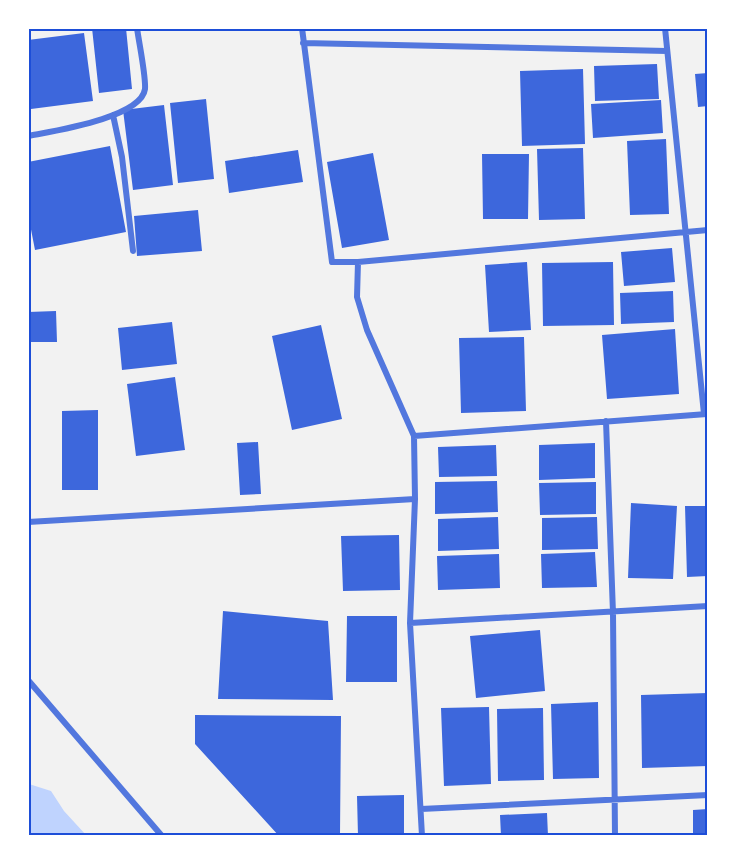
<svg xmlns="http://www.w3.org/2000/svg" width="736" height="864" viewBox="0 0 736 864" font-family="Helvetica,sans-serif">
	<style>
		.water { fill: #bfd3fe }
		.building { fill: #3d67dc }
		.lines { fill: none; stroke-linecap: round; stroke-linejoin: round }
		.minor { stroke: #5277de; stroke-width: 6 }
		.neatline { fill: none; stroke: #1d4ed8; stroke-width: 2 }
	</style>
	<rect width="100%" height="100%" fill="#f2f2f2"/>
	<path class="water" d="M29 784 51 791 64 811 86 835H29Z"/>
	<path class="building" d="M92 28H126L132 89 99 93Z
		M84 33 93 101 31 109 28 86V40Z
		M657 64 659 99 595 101 594 66Z
		M583 69 585 144 522 146 520 71Z
		M708 73V106L698 107 695 74Z
		M206 99 214 179 178 183 170 103Z
		M661 100 663 133 593 138 591 104Z
		M164 105 173 185 133 190 123 110Z
		M666 139 669 214 630 215 627 141Z
		M110 146 126 232 35 250 28 214V162Z
		M583 148 585 219 539 220 537 149Z
		M298 150 303 182 229 193 225 161Z
		M373 153 389 240 342 248 327 162Z
		M482 154H529L528 219H483Z
		M198 210 202 251 137 256 134 216Z
		M672 248 675 282 624 286 621 252Z
		M527 262 531 330 489 332 485 265Z
		M613 262 614 325 543 326 542 263Z
		M673 291 674 322 621 324 620 293Z
		M56 311 57 342H28V312Z
		M172 322 177 364 122 370 118 328Z
		M321 325 342 419 292 430 272 336Z
		M675 329 679 394 607 399 602 335Z
		M524 337 526 411 461 413 459 338Z
		M175 377 185 450 136 456 127 384Z
		M98 410V490H62V411Z
		M258 442 261 494 240 495 237 443Z
		M595 443V478L539 480V445Z
		M496 445 497 476 439 477 438 447Z
		M497 481 498 512 435 514V482Z
		M596 482V514L540 515 539 483Z
		M631 503 677 506 673 579 628 578Z
		M685 506H708V576L687 577Z
		M498 517 499 549 438 551V519Z
		M597 517 598 549 542 550V518Z
		M399 535 400 590 343 591 341 536Z
		M595 552 597 587 542 588 541 554Z
		M499 554 500 588 438 590 437 556Z
		M223 611 328 621 333 700 218 699Z
		M347 616H397V682H346Z
		M540 630 545 691 476 698 470 636Z
		M708 693V766L642 768 641 695Z
		M598 702 599 778 553 779 551 704Z
		M489 707 491 784 444 786 441 708Z
		M543 708 544 780 498 781 497 709Z
		M195 715 341 716 340 836H279L195 744Z
		M404 795V836H358L357 796Z
		M708 809V836H693V810Z
		M547 813 548 836H501L500 815Z"/>
	<g class="lines">
		<path class="minor" d="M302 28 332 262H358L708 230
			M665 28 704 414
			M303 43 667 51
			M113 115 122 157 133 251
			M28 136C53 131 141 118 145 89 146 76 139 43 137 28
			M358 262 357 297 367 330 414 436 415 499 410 623
			M606 421 613 613 615 836
			M414 436 707 414
			M28 522 415 499
			M28 680 162 836
			M421 809 708 795
			M422 836 410 623 708 606"/>
	</g>
	<rect width="736" height="864" fill="none" stroke="#ffffff" stroke-width="60"/>
	<rect x="30" y="30" width="676" height="804" class="neatline"/>
</svg>
